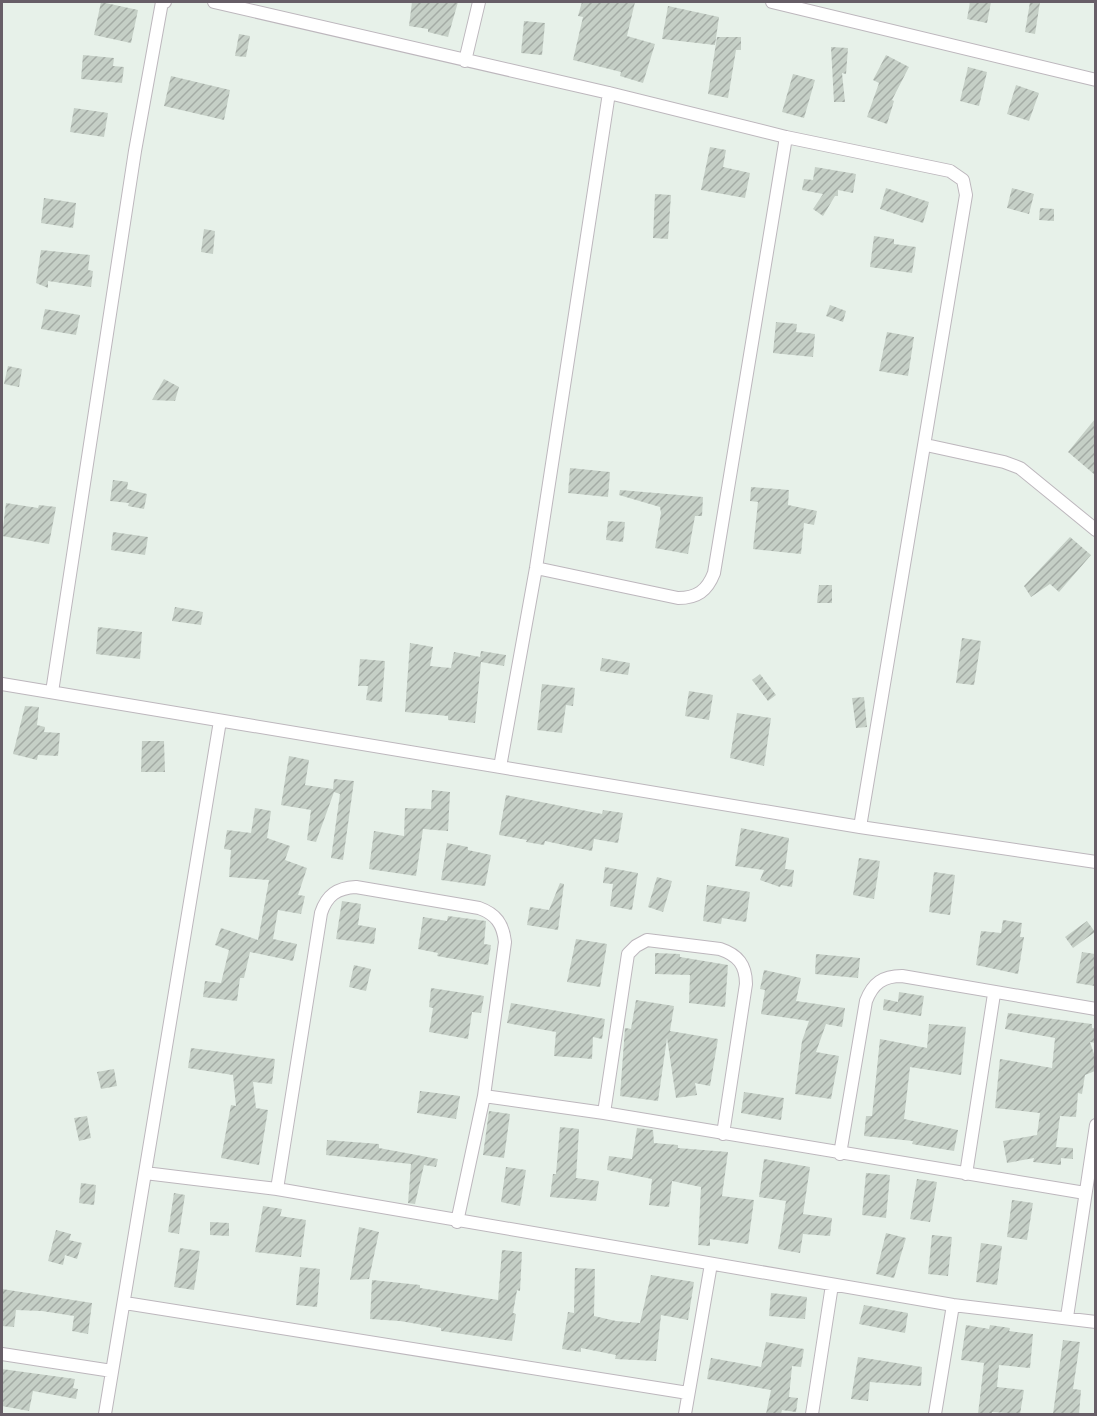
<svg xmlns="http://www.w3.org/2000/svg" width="1097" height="1416" viewBox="0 0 1097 1416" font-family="'Public Sans',sans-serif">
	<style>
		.building { fill: url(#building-hatch) }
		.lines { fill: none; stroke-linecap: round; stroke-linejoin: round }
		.street-casing { stroke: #bdb7bd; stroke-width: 14 }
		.street { stroke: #fff; stroke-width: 12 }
	</style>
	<defs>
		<pattern id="building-hatch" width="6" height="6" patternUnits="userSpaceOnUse" patternTransform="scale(1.5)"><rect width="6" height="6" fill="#c5cfc6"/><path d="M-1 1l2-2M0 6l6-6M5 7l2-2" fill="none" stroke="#a4aba5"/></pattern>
	</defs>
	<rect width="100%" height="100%" fill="#e7f1e9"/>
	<path class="building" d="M101 2 138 10 131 43 94 35Z
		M412 2H458L448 37 428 32V29L409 26Z
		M582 2H635L627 36 655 44 643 83 620 76 621 72 573 60 583 17 578 16Z
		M970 2H991L987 23 967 19Z
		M1030 2H1040L1035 34 1025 32Z
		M668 6 719 17 715 45 662 39Z
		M524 21 545 23 542 55 521 53Z
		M239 34 250 36 246 57 235 56Z
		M717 37H741V50H736L728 98 708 94Z
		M831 47 848 48 846 74 842 73 845 102H834Z
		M83 55 114 58 113 66 124 67 122 83 81 79Z
		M886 55 909 67 892 100 894 101 887 124 867 117 879 83 873 80Z
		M968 67 987 72 979 106 960 101Z
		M793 74 815 80 804 118 782 112Z
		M171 76 230 90 224 120 164 106Z
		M1016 85 1039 93 1029 121 1007 114Z
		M74 108 108 113 104 137 70 132Z
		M710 147 726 150 723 167 750 173 745 198 701 190Z
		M815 167 856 174 853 193 838 190V196H835L823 216 813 209 823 194 802 190 804 179 813 180Z
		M886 188 929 202 923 223 880 209Z
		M1012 188 1034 194 1029 214 1007 208Z
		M655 194 671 195 668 239 653 238Z
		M44 198 76 203 73 228 41 223Z
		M1040 208 1054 209V221L1039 220Z
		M204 229 215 231 213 254 201 252Z
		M874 236 894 239V244L916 247 912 273 870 267Z
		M41 250 90 255 88 270 93 271 91 287 48 281V288L36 283Z
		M830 305 846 311 843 322 826 316Z
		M45 309 80 315 76 335 41 329Z
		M776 322 797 324 796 332 815 334 813 357 773 353Z
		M887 332 914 337 908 376 879 371Z
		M8 366 22 369 19 387 4 384Z
		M164 379 179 387 175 401 152 400Z
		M1095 419V475L1068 452Z
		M570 468 610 472 608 497 568 493Z
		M113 480 128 482 127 489 147 494 144 509 128 506 129 503 110 501Z
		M751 487 789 490 788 505 817 511 814 525 804 523 801 554 753 549 758 502 750 501Z
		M620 490 703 497 702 516H695L688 554 655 548 661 513 660 507 619 495Z
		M6 503 38 508 39 505 56 507 49 544 2 536Z
		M608 521 625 522 623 542 606 540Z
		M113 532 148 537 145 555 111 550Z
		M1070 537 1091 555 1059 592 1050 584 1031 597 1024 586Z
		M819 585H832V603H817Z
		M175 607 203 612 201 625 172 621Z
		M98 627 142 632 140 659 96 654Z
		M962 638 981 641 974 685 956 683Z
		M410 643 433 647 430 666 451 668 454 652 480 657 481 651 506 655 504 666 481 662 475 723 448 720V716L405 712Z
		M602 658 630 663 628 675 600 671Z
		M360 659 385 661 382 702 366 700 368 686H358Z
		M760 674 776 695 768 701 752 680Z
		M542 684 575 688 573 706 566 705 562 733 537 730Z
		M689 691 713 695 709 720 685 716Z
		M864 697 867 727 856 728 852 698Z
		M25 706 39 707 37 725 45 727 44 732 60 733 58 756 38 755 37 760 13 754Z
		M737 713 771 718 764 766 730 758Z
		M142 741H164L165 772H141Z
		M289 756 309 760 305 785 333 789 334 779 354 781 343 860 331 858 340 794 334 792 316 842 307 840 311 810 281 805Z
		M432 790 450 792 448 831 423 829 416 876 369 869 374 831 404 836 405 808 431 809Z
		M506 795 602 814 603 810 623 813 618 843 594 839 592 851 545 841 544 845 526 842 527 840 499 835Z
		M255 808 271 811 267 838 290 846 285 860 307 868 298 895 305 896 301 914 278 910 273 939 297 944 293 961 250 952 244 978H240L237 1001 203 997 205 981 221 983 229 950 215 945 221 928 258 940 269 880 229 877 231 850 224 849 227 830 251 833Z
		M741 828 789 838 785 869 794 870 792 887 781 885 780 887 760 880 764 870 735 866Z
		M447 843 468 847V850L491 855 485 886 441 880Z
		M859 858 880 861 874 899 853 895Z
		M605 867 638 873 632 910 610 906 613 884 603 883Z
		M934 872 955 875 950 915 929 912Z
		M657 877 672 881 663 912 648 907Z
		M560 883 564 884 558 930 527 925 530 907 549 910Z
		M707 885 750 892 746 922 722 918 721 924 703 921Z
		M342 901 361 904 358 925 376 928 374 944 336 939Z
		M448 916 486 921 484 944 491 945 488 965 437 956 438 953 418 949 423 917 447 921Z
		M1003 920 1022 923 1020 937H1024L1018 974 976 965 981 931 1001 933Z
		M1087 921 1095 932 1073 948 1065 937Z
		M576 939 607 944 600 987 567 982Z
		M1082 952 1095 954V986L1076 983Z
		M655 953 680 954V957L728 965 725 1007 689 1003 690 975 655 974Z
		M816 954 860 958 858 978 815 974Z
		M354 965 371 969 366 991 349 987Z
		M764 970 801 978 796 1001 845 1008 842 1027 826 1024 816 1052 839 1056 831 1099 795 1094 802 1041 809 1021 761 1014 765 990 760 989Z
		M431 988 484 996 481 1013 472 1012 468 1039 429 1032 433 1008 429 1007Z
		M899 992 924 996 921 1016 883 1010 884 999 898 1002Z
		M636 1000 674 1006 670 1031 718 1039 710 1086 695 1083 697 1095 676 1098 667 1038 658 1101 620 1096 625 1028 631 1029Z
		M511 1003 605 1019 602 1039 593 1037 592 1059 554 1056 556 1032 507 1023Z
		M1008 1013 1092 1024V1028H1095V1043L1090 1042 1095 1057V1071L1085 1075 1082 1094 1078 1093 1076 1117 1060 1116 1056 1147 1073 1148V1159L1061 1158V1165L1033 1162 1034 1158 1007 1163 1003 1141 1037 1135 1040 1113 995 1108 1000 1059 1052 1068 1055 1038 1005 1029Z
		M929 1024 966 1027 961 1075 910 1067 904 1119 958 1130 954 1151 912 1144 913 1141 864 1136 866 1116H872L880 1039 927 1048Z
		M191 1048 275 1059 272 1084 253 1082 256 1108 268 1110 259 1165 221 1158 231 1105 236 1106 233 1075 188 1068Z
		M114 1069 117 1086 101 1089 97 1072Z
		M420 1091 460 1096 456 1119 417 1113Z
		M744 1092 784 1098 781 1120 741 1113Z
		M489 1111 510 1114 504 1158 483 1155Z
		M87 1116 91 1138 79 1141 74 1118Z
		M560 1127 579 1129 576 1178 599 1181 596 1201 550 1197 553 1174H556Z
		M637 1128 653 1130 654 1143 678 1145V1148L728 1152 722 1196 754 1200 748 1244 710 1239V1246L698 1245 701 1187 672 1181 669 1207 649 1205 652 1179 607 1170 609 1156 632 1159Z
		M327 1140 379 1144V1148L438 1159 436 1167 424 1165 415 1204 408 1203 411 1164 326 1155Z
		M764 1159 810 1167 803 1214 832 1218 830 1236 803 1234 800 1253 778 1249 786 1201 759 1197Z
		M506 1167 526 1170 520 1206 501 1202Z
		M866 1173 890 1175 886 1218 862 1215Z
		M917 1179 937 1182 930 1222 910 1219Z
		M81 1183 96 1185 94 1205 79 1203Z
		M174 1193 185 1195 179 1234 168 1232Z
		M1012 1200 1033 1203 1027 1240 1007 1237Z
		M263 1206 282 1209 280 1216 306 1220 301 1257 255 1252Z
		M210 1222 229 1223V1236L210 1235Z
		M359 1227 379 1232 369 1279 350 1280Z
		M56 1230 71 1234 69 1240 82 1243 77 1259 65 1255 63 1265 48 1261Z
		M886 1233 906 1238 894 1278 876 1274Z
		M932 1235 952 1237 948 1276 928 1274Z
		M981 1243 1002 1246 997 1285 976 1282Z
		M180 1248 200 1251 194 1290 174 1287Z
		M502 1250 522 1252 520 1291 517 1290 513 1313 516 1314 512 1341 441 1331V1328L400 1321 370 1319 372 1280 420 1285V1288L498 1300Z
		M300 1267 320 1269 317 1307 296 1305Z
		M575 1268 595 1269 594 1316 616 1321 640 1323 651 1275 694 1282 688 1320 661 1315 656 1361 615 1359 616 1355 581 1348V1352L562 1349 568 1312 574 1313Z
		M2 1289 92 1303 88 1334 72 1331 74 1316 42 1311 16 1310 14 1327 2 1326Z
		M771 1293 807 1297 805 1319 769 1316Z
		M864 1305 908 1313 905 1333 859 1324Z
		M966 1325 989 1329 990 1325 1010 1328 1009 1331 1033 1334 1030 1368 999 1365 997 1387 1024 1390 1020 1414 992 1412V1414H978L984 1363 961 1360Z
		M1063 1340 1080 1342 1073 1389 1081 1390 1079 1414H1053Z
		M766 1342 804 1349 801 1367 792 1366 789 1397 798 1398 796 1412 782 1410 781 1414H766L771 1390 707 1379 711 1358 761 1367Z
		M858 1357 922 1367 921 1386 870 1382 868 1401 851 1399Z
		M2 1369 75 1379 73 1388 78 1389 76 1399 33 1391 29 1411 2 1406Z"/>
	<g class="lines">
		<g class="street-casing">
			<path id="street" d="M214 2 609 93 786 137 950 171 963 180 966 195 860 827
				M772 2 1096 80
				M465 61 479 2
				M926 445 1004 462 1020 468 1096 530
				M536 568 678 598C697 598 707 591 714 573L786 137
				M2 684 860 827 1096 862
				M52 692 135 151 162 2H165
				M500 767 536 568 609 93
				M484 1096 604 1113 1085 1193
				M604 1113 628 954 636 946 647 940 720 949C738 955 746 965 746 984L723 1134
				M840 1154 866 1001C873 983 883 976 902 976L1096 1009
				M145 1173 277 1189 953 1305 1096 1322
				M966 1174 994 994
				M277 1189 321 913C327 895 337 888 356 887L479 908C496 914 503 924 505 942L484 1096 457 1222
				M125 1303 688 1393
				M1067 1317 1096 1125
				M2 1354 112 1371
				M105 1414 220 721
				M685 1414 711 1264
				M812 1414 832 1285
				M935 1414 953 1305"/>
		</g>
		<use href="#street" class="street"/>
	</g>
	<rect width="1097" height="1416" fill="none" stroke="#675e67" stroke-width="6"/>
</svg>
